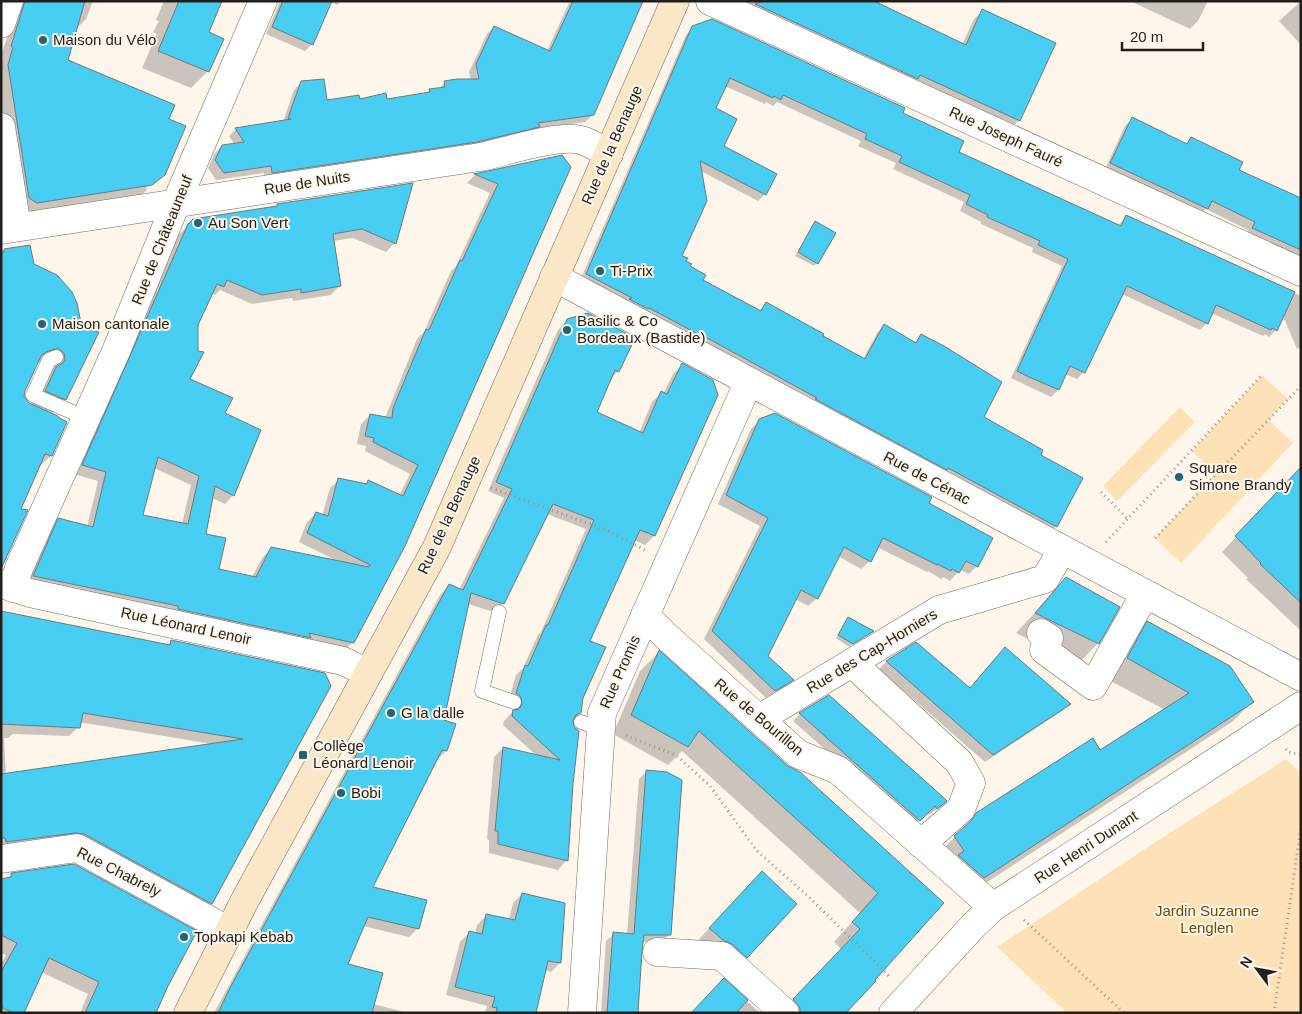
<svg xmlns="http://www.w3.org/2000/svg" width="1302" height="1014" viewBox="0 0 1302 1014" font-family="Helvetica,sans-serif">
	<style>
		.green { fill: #fee2b7 }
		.shadow { fill: #0003; fill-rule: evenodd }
		.building { fill: #48cdf3; stroke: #6c797d; fill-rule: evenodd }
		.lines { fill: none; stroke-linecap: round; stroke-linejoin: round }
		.lane-casing { stroke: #716b61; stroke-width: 15 }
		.street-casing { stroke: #716b61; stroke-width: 29 }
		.secondary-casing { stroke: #716b61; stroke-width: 29 }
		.path { stroke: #9b958d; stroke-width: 3; stroke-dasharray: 1 4; stroke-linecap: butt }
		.lane { stroke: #fff; stroke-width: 14 }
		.street { stroke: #fff; stroke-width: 28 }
		.secondary { stroke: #f9e7c7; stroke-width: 28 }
		.poi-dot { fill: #216477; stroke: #fef6eb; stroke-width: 2 }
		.labels { text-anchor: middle; stroke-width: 4; stroke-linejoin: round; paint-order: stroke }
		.poi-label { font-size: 15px; fill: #221f1b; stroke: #fef6eb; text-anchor: start }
		.street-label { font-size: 15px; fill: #221f1b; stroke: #fef6eb }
		.park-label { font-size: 15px; fill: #724e04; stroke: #fef6eb }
	</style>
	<rect width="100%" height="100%" fill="#fef6eb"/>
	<path class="green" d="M1262 375 1288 399 1269 420 1293 443 1181 563 1155 538 1215 474 1192 451Z
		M1180 407 1195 422 1117 501 1103 486Z
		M1286 759 1301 773V1013H1067L997 947 1157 841Z"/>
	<path class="shadow" d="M19 1H93L86 19 75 30 66 60 167 120 164 174 156 182V180L146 188 147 190 140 196 26 214 1 127V64L3 58 1 56Z
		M164 1H220L207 33 208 71 191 88 142 68 157 34 153 32 159 21 156 20Z
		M280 1H341L337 5 331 2 312 44 305 51 266 34Z
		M570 1H641L593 115 585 122 536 129 531 134 469 149 265 180 264 173 216 180 208 168 214 154 222 146 234 144 229 136 236 129 283 122 294 90 302 82 326 101 386 100 427 93 430 90 439 89 445 82 471 80 469 72 487 34 494 27 547 51Z
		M728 1H859L962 45 974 19 983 11 1019 120 1010 129Z
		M1130 1H1208L1198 21 1190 29Z
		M1301 1V45L1279 21Z
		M693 27 901 114 958 153 1118 226 1126 216 1301 296V347L1297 349 1283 316 1276 330 1269 337 1265 334 1263 336 1211 313 1207 323 1200 330 1122 294 1084 372 1077 379 1065 374 1058 390 1051 397 1011 378 1062 266 1032 252 1033 248 981 224V222L960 211 964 202 893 169 896 163 858 146 861 141 777 102 773 106 766 102 765 104 725 86 715 108 723 146 775 174 765 194 758 201 701 171 681 257 701 280 759 311 766 304 821 337 863 359 877 333 884 326 914 343 921 336 982 417 1039 455 1056 526 1049 533 580 281 686 35Z
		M1133 118 1185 144 1191 138 1237 170 1301 200V261L1246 236 1248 230 1206 209 1200 215 1104 171 1125 126Z
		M562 156 353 642 344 651 25 585 50 529 59 520 87 527 98 481 74 474 179 234 189 225 276 207 278 205 411 185 395 243 386 252 353 238 333 241 339 286 331 295 293 301 292 298 252 304 220 290 215 295 211 293 197 325 188 380 224 414 233 495 225 504 212 498 205 535 218 570 252 577 262 558 271 549 337 561 299 542 307 522 316 513 322 516 330 488 339 480 364 485 368 481 399 496 410 474 365 451 366 446 357 444 361 424 370 415 385 418 417 339 424 332 451 271 456 266 490 193 467 183 475 175ZM154 468 191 485 182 524 142 516Z
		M815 222 817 263 814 266 795 256Z
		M29 247 33 265 71 293 65 399 51 414V456L38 468 20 510 1 568V251ZM44 361 51 366 52 372 43 381 32 405 28 404 23 397 24 391 37 363Z
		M568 320 618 371 609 381 595 413 639 433 652 402 661 393 663 394 673 374 682 365 716 395 654 536 645 545 634 540 588 642 580 713 572 721V784L566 861 558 870 489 853V840L487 839 494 757 503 748 537 756 503 725 504 721 513 711 512 706 508 703 516 675 523 668 538 635 541 632 586 529 547 514 503 603 494 612 468 604 442 721 446 751 437 760 371 888 418 928 409 937 363 926 346 965 373 1004 408 1013H214L440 595 449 586 459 590 504 498 488 491 558 330Z
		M760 420 928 504 977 566 969 574 960 570 950 581 943 577 941 579 928 571 927 572 877 547 870 561 861 569 838 556 817 598 808 606 795 599 766 656 792 680 784 688 766 698 704 639 760 526 718 504 751 429Z
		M1301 468V631L1246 579 1248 578 1222 552Z
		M1066 579 1098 643 1078 664 1016 633Z
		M1 612 167 646 172 641 324 674 211 903 202 912 74 843 1 850ZM79 722 212 744 6 775 4 738H8L13 734 69 736 78 727Z
		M848 618 872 631 849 647 836 638Z
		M1148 623 1252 702 1232 722 963 898 935 857 977 814 1100 752 1165 710 1107 679 1127 643Z
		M916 643 969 689 1069 704 1062 711 985 762 879 669 886 662Z
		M659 652 943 903 845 1013H781L841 949 834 942 860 913 682 751 668 765 613 734 640 671Z
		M800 714 938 808 929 815 927 812 912 827 793 721Z
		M646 772 669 935 662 942H642L636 1013H601L606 941 614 934 627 935 639 779Z
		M11 875 166 988 155 1013H80L88 994 41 972 23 1013H1V964L6 955 1 953V880L7 879Z
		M742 893 746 957 726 977 690 949Z
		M522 894 560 963 551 972 545 970 534 1013H485L487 1006 446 995 460 942 469 933 475 934 477 925 486 916 509 920 513 903Z
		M724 980 760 1013H692Z"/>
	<path class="building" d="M25 1H85L68 60 175 105 169 119 186 126 165 175 152 185 37 203 29 198 8 65 13 47 11 46Z
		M179 1H222L209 32 224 39 209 72 158 51Z
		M283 1H332L313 45 272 27Z
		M573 1H643L594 115 538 123 540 127 477 142 272 173 271 166 224 173 215 160 222 145 244 142 235 128 291 119 288 118 301 81 324 79 327 100 359 95 360 99 386 93 387 99 430 92 429 89 445 87 444 81 457 79H479L476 64 494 26 550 51Z
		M763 1H874L966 45 982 9 1056 43 1020 121 920 75 918 79 755 4Z
		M712 19 905 108 903 113 964 141 959 152 1121 226 1126 215 1295 292 1277 331 1272 328 1271 330 1216 305 1208 324 1127 286 1085 373 1070 366 1059 390 1029 377 1017 371 1068 259 1038 245 1040 241 987 217 988 215 966 204 970 195 899 162 902 156 865 139 867 134 783 95 781 100 774 96 773 98 730 78 716 108 737 119 724 146 777 174 766 195 700 161 707 201 682 256 688 258 686 261 692 264 690 266 706 275 703 280 761 311 766 302 824 334 823 336 865 359 884 324 916 343 921 334 944 346 1002 382 984 417 1043 450 1041 455 1083 478 1057 527 948 468 947 470 815 399 817 398 698 333 699 337 695 335 696 333 649 308 648 309 629 299 632 298 586 274 692 26Z
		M1132 117 1187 144 1191 137 1243 162 1239 170 1301 198V250L1252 228 1255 222 1212 201 1208 209 1110 163Z
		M562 155 571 167 405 546 354 643 309 633 311 638 178 609V606L33 576 58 518 93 527 106 472 82 465 188 224 193 219 277 206V204L413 183 396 244 362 229 333 234 341 286 301 293V289L262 295 227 280 224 287 217 284 198 325V351L204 352 190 379 233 398 225 413 261 430 234 496 215 486 206 534 226 538 219 569 256 577 271 547 369 567 370 565 307 533 316 512 328 516 338 478 367 484 368 480 403 496 418 465 373 442 374 438 365 436 370 414 392 418 393 408 426 329 429 330 460 260 462 261 498 184 474 174ZM158 457 199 476 188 524 143 515Z
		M815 221 836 233 818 264 798 252Z
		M30 245 34 264 57 275 72 292 77 303 81 323 88 326 87 329 99 332 66 400 45 391 56 367 63 363 65 359 64 353 58 348 46 352 41 356 25 391 24 396 29 403 58 416V417L67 422 52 456 45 454 21 509 28 510 1 569V252H4V249Z
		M588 313 635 338 619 372 615 370 597 412 643 433 661 391 667 394 682 363 713 380 718 395 655 536 640 530 590 641 606 647 583 698 581 713 576 715 573 720 574 727 579 731 573 784 568 861 498 844V831H495L503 747 560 760 512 716 513 710 519 709 522 704 521 697 516 693 525 665 528 666 546 625H548L594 520 553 504 504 604 471 593 444 720 456 724 447 751 442 750 373 887 427 900 419 929 368 917 348 964 383 973 372 1013H218L230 988 449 584 463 590 512 489 496 482 556 344 567 319Z
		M775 413 932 497 929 503 993 538 978 567 966 561 959 573 952 569 951 571 937 564V565L883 538 871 562 844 547 818 599 801 590 768 656 794 680 775 691 712 631 768 518 726 495 759 419Z
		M1301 467V603L1260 564 1261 563 1235 536Z
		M1066 577 1120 607 1099 644 1035 613Z
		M1 611 170 645 171 640 325 673 331 686 212 904 84 834 75 833 6 842 5 838H1V774L243 739 83 713 80 728 1 724Z
		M848 617 870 629 874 631 853 644 838 635Z
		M1147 621 1230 666 1254 702 984 878 958 855 964 851 954 836 971 821 976 813 1093 738 1100 750 1189 693 1127 658Z
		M916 642 970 688 1005 647 1071 704 993 755 886 661Z
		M659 650 788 766 800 772 944 903 875 980 876 981 846 1013H800V1008L793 999 860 929 852 922 878 893 699 731 688 747 631 715Z
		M829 695 943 797 947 801 937 809 935 806 920 821 799 713Z
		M646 770 667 772 682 780 671 935H644L642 951 638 1013H607L613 932 634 934Z
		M74 864 197 931 167 988 156 1013H85L99 982 49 958 24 1013H13L1 1007V972L17 943 1 935V879L11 877V873Z
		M762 871 797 904 747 958 732 944 723 940 709 928Z
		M522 893 565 903 561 963 548 961 536 1013H496L497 1008 492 1007 495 997 455 987 469 931 482 934 486 914 515 920Z
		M724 978 748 1000 736 1013H691Z"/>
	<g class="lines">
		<g class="lane-casing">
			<path id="lane" d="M56 357 49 360 33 395 86 418
				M499 612 482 691 514 702
				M581 722 601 729"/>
		</g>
		<g class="street-casing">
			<path id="street" d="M710 1 1301 272
				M1 24 9 1
				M1 127 17 227
				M1 230 480 157C505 152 558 134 581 140 591 143 600 149 609 154
				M554 277 1301 677
				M1 584 30 593 343 661 368 673
				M13 588 19 568 117 349 176 203 263 1
				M645 615 666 636 798 754 838 770 993 907
				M1041 633 1049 638 1044 650 1093 686 1145 594
				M852 663 959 762 971 783 961 809 921 844
				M759 719 939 610 1045 579 1062 550
				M1 859 77 848 229 931
				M657 952 722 956 785 1013
				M582 1013 602 713 748 383
				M893 1013 974 925 993 907 1301 706"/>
		</g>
		<g class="secondary-casing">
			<path id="secondary" d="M188 1013 244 902 437 547 675 1"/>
		</g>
		<path class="path" d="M491 488 606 530 645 550
			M1101 492 1128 519
			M1155 538 1301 386
			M1106 542 1262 375
			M626 736 676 755 710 786 757 851 810 898 891 978
			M1286 749 1288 752 1301 755
			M1024 920 1124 1013
			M1274 1013 1301 827"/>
		<use href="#lane" class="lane"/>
		<use href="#street" class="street"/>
		<use href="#secondary" class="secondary"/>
	</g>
	<g class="poi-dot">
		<circle cx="43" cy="40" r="5"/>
		<circle cx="198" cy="223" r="5"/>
		<circle cx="600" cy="271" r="5"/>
		<circle cx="42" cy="324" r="5"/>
		<circle cx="567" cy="330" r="5"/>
		<circle cx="1179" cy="477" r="5"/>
		<circle cx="391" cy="713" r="5"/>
		<rect x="298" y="750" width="10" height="10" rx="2.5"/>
		<circle cx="341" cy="793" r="5"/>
		<circle cx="184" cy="937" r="5"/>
	</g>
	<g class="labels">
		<g class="poi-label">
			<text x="53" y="45">Maison du Vélo</text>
			<text x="208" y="228">Au Son Vert</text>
			<text x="610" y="276">Ti-Prix</text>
			<text x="577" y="326">Basilic &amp; Co<tspan x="577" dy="17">Bordeaux (Bastide)</tspan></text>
			<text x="52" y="329">Maison cantonale</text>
			<text x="1189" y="473">Square<tspan x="1189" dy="17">Simone Brandy</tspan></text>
			<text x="401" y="718">G la dalle</text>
			<text x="313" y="751">Collège<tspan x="313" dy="17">Léonard Lenoir</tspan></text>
			<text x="351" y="798">Bobi</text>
			<text x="194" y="942">Topkapi Kebab</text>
		</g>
		<g class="street-label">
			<text transform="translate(1006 137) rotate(25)" y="5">Rue Joseph Fauré</text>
			<text transform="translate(612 145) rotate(-66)" y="5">Rue de la Benauge</text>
			<text transform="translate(307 183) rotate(-9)" y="5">Rue de Nuits</text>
			<text transform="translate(162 240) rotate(-68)" y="5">Rue de Châteauneuf</text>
			<text transform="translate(927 478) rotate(28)" y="5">Rue de Cénac</text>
			<text transform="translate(449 515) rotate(-65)" y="5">Rue de la Benauge</text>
			<text transform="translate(186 626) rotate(12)" y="5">Rue Léonard Lenoir</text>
			<text transform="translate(872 651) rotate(-31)" y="5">Rue des Cap-Horniers</text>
			<text transform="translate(620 672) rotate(-66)" y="5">Rue Promis</text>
			<text transform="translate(759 717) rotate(40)" y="5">Rue de Bourillon</text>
			<text transform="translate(1086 847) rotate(-33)" y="5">Rue Henri Dunant</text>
			<text transform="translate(119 872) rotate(27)" y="5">Rue Chabrely</text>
		</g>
		<g class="park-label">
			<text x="1207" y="916">Jardin Suzanne<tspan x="1207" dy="17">Lenglen</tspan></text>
		</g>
	</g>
	<rect width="1302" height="1014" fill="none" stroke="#221f1b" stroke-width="5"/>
	<g transform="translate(1257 969) rotate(302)" stroke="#fef6eb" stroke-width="4" paint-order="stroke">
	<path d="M0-4L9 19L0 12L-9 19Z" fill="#221f1b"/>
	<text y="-8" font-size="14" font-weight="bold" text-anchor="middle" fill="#221f1b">N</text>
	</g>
	<path d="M1122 42v8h81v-8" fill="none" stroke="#221f1b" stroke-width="2.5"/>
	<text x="1130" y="42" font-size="15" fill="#221f1b" stroke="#fef6eb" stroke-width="4" paint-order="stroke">20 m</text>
</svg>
